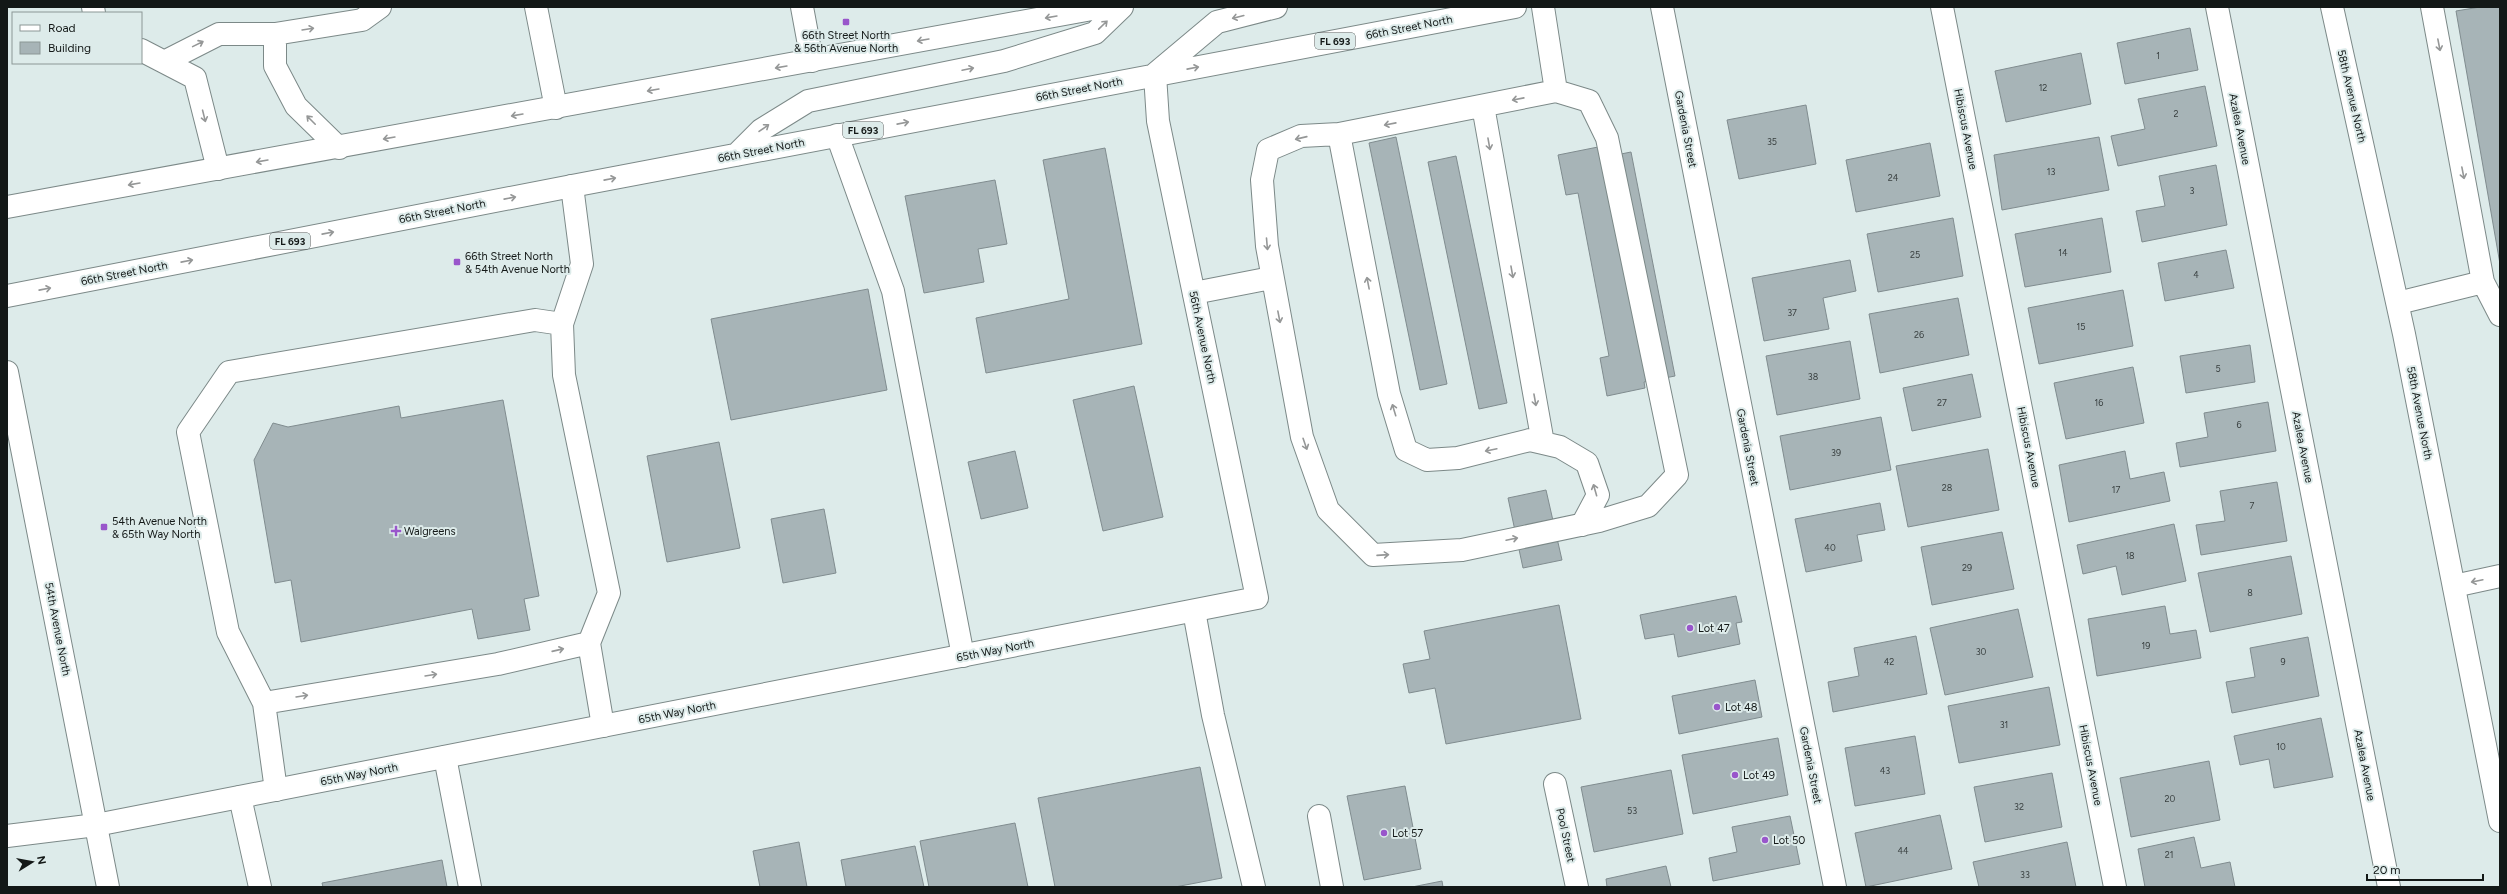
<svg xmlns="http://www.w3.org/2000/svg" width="2507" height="894" viewBox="0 0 2507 894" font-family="Figtree,sans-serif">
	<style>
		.building { fill: #a7b4b7; stroke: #808c8f }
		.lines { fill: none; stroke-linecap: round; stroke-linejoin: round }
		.service-casing { stroke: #7c8988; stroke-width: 24 }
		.minor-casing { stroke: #7c8988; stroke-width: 24 }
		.secondary-casing { stroke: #7c8988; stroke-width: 24 }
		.primary-casing { stroke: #7c8988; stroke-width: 24 }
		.service { stroke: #fff; stroke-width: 22 }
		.minor { stroke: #fff; stroke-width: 22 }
		.secondary { stroke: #fff; stroke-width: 22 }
		.primary { stroke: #fff; stroke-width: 22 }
		.oneway { stroke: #959797 }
		.poi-dot { fill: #9956cb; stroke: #ddebea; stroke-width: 1.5 }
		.labels { text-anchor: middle; stroke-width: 4; stroke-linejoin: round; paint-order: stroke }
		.number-label { font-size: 9px; fill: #383f3f }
		.shield { fill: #ddebea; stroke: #505756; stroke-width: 1 }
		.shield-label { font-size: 10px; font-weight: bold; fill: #131817 }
		.street-label { font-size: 11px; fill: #131817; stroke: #ddebea }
		.poi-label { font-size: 11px; fill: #131817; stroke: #ddebea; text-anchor: start }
	</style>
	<rect width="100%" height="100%" fill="#ddebea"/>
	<path class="building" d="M2480 7H2500V264L2456 11Z
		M2190 28 2198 70 2125 84 2117 43Z
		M2081 53 2091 104 2006 122 1995 71Z
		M2205 86 2217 146 2118 166 2111 136 2145 129 2138 99Z
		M1806 105 1816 164 1739 179 1727 120Z
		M1396 137 1447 384 1420 390 1369 143Z
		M2099 137 2109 190 2002 210 1994 155Z
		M1930 143 1940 196 1856 212 1846 160Z
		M1598 147 1601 158 1631 152 1675 376 1644 382 1645 388 1607 396 1600 358 1609 356 1578 193 1566 195 1558 155Z
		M1105 148 1142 344 986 373 976 318 1069 299 1043 160Z
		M1456 156 1507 403 1479 409 1428 162Z
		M2216 165 2227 225 2142 242 2136 211 2165 206 2159 176Z
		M995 180 1007 244 978 249 984 282 924 293 905 196Z
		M1953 218 1963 276 1878 292 1867 234Z
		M2102 218 2111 272 2025 287 2015 234Z
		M2226 250 2234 288 2165 301 2158 263Z
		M1850 260 1856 291 1823 298 1829 329 1764 341 1752 278Z
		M868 289 887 390 731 420 711 319Z
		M2123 290 2133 346 2039 364 2028 308Z
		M1958 298 1969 355 1880 373 1869 314Z
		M1850 341 1860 399 1777 415 1766 356Z
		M2250 345 2255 382 2186 393 2180 356Z
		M2133 367 2144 423 2066 439 2054 383Z
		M1972 374 1981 417 1912 431 1903 388Z
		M1134 386 1163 517 1103 531 1073 400Z
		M503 400 539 596 524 599 530 630 478 639 472 609 301 642 291 580 275 583 254 460 273 423 288 427 399 406 401 418Z
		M2268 402 2276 451 2180 467 2176 443 2208 437 2204 413Z
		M1881 417 1891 470 1790 490 1780 436Z
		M719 442 740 548 667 562 647 456Z
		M1988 449 1999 510 1908 527 1896 466Z
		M1015 451 1028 508 981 519 968 462Z
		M2125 451 2130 479 2164 472 2170 501 2069 522 2059 465Z
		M2277 482 2287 541 2201 555 2196 525 2225 521 2220 491Z
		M1546 490 1562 560 1523 568 1508 498Z
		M1880 503 1885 530 1857 535 1862 561 1806 572 1795 519Z
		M824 509 836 573 783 583 771 519Z
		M2174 524 2186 581 2122 595 2116 566 2083 574 2077 545Z
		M2002 532 2014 589 1932 605 1921 547Z
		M2291 556 2302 614 2210 632 2198 573Z
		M1736 596 1742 622 1736 623 1740 644 1678 657 1674 634 1645 639 1640 615Z
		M1559 605 1581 719 1446 744 1435 688 1409 693 1403 664 1430 659 1424 631Z
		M2165 606 2170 634 2196 630 2201 658 2097 676 2088 619Z
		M2018 609 2033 677 1945 695 1930 628Z
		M1916 636 1927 694 1833 712 1828 682 1859 676 1854 648Z
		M2308 637 2319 696 2232 713 2226 682 2255 677 2250 648Z
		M1755 680 1762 717 1679 734 1672 696Z
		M2049 687 2060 745 1959 763 1948 706Z
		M2321 718 2333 777 2274 788 2269 759 2240 765 2234 736Z
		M1915 736 1925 794 1855 806 1845 748Z
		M1778 738 1788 795 1693 814 1682 755Z
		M2209 761 2220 820 2131 837 2120 778Z
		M1200 767 1222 878 1175 887H1055L1038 798Z
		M1671 770 1683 834 1594 852 1581 787Z
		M2052 773 2062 827 1985 842 1974 787Z
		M1405 786 1421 869 1364 880 1347 796Z
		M1940 815 1952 869 1866 887 1855 833Z
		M1790 816 1800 864 1713 881 1709 858 1737 852 1732 827Z
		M1015 823 1028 887H929L920 841Z
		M2194 837 2201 868 2230 862 2235 887H2145L2138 849Z
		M799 842 807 887H760L753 851Z
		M2067 842 2076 887H1979L1973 862Z
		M915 846 924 887H846L841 860Z
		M442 860 447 887H323L322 883Z
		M1666 866 1671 887H1607L1606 879Z
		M1442 881 1443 887H1412Z"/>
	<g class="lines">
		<g class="service-casing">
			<path id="service" d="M93 7 94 13
				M802 7 812 61
				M1543 7 1556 91 1589 101 1607 138 1677 475 1648 506 1599 521 1462 550 1373 555 1328 510 1302 437 1267 246 1262 180 1268 150 1301 136 1339 134 1556 91
				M2432 7 2483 282 2500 315
				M141 50 195 78 218 169
				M164 62 219 34H275
				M1483 106 1543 443
				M1339 134 1389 394 1406 450 1427 460 1458 458 1530 440 1543 443 1560 447 1587 463 1598 495 1582 525
				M837 135 893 291 963 656
				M339 148 296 106 275 66V34L362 20 380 7
				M572 186 582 264 562 324 564 375 609 593 589 643 603 726
				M1194 293 1271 278
				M2398 303 2483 282
				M2454 586 2500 576
				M1194 611 1213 715 1254 887
				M264 703 498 664 589 643
				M445 757 470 887
				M1555 784 1577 887
				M276 790 264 703 228 632 188 432 229 372 535 320 562 324
				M240 797 260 887
				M1319 816 1332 887
				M7 836 96 825"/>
		</g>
		<g class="minor-casing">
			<path id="minor" d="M536 7 556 108
				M1662 7 1835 887
				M1942 7 2115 887
				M2217 7 2389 887
				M2332 7 2404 334 2500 821
				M96 825 1257 598 1158 121 1155 75"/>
		</g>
		<g class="secondary-casing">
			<path id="secondary" d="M7 372 108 887"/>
		</g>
		<g class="primary-casing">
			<path id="primary" d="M1155 74 1217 22 1276 7
				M736 155 761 130 808 101 1004 61 1095 33 1122 7
				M7 207 1103 7
				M7 296 572 186 1515 7"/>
		</g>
		<use href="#service" class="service"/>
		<use href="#minor" class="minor"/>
		<use href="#secondary" class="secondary"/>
		<use href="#primary" class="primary"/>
	</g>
	<defs><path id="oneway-shaft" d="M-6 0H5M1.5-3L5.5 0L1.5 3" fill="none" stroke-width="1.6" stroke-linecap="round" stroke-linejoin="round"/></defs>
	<g class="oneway">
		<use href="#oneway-shaft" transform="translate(1051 17) rotate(170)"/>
		<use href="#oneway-shaft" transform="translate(1238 17) rotate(166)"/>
		<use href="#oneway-shaft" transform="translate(1103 25) rotate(-44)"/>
		<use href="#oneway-shaft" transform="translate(308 29) rotate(-9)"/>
		<use href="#oneway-shaft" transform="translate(923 40) rotate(170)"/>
		<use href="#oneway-shaft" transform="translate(198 44) rotate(-26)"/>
		<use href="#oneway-shaft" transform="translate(2439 45) rotate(79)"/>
		<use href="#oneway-shaft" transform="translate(781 67) rotate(170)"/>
		<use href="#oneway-shaft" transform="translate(1193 68) rotate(-11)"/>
		<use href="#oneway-shaft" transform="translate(968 69) rotate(-12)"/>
		<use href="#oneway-shaft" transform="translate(653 90) rotate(170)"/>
		<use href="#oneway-shaft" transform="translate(1518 99) rotate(169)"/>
		<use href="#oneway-shaft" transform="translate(517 115) rotate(170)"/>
		<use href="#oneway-shaft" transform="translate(204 116) rotate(76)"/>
		<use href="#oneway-shaft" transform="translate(311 120) rotate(-135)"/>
		<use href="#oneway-shaft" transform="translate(903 123) rotate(-11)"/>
		<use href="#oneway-shaft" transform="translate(1390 124) rotate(169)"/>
		<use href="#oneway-shaft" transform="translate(764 128) rotate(-35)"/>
		<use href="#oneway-shaft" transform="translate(389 138) rotate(170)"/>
		<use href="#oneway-shaft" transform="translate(1301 138) rotate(167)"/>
		<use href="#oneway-shaft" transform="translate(1489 144) rotate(80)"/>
		<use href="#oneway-shaft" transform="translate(262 161) rotate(170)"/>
		<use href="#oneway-shaft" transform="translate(2463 173) rotate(79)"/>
		<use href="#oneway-shaft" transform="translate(610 179) rotate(-11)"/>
		<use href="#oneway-shaft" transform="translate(134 184) rotate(170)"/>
		<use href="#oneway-shaft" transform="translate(510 198) rotate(-11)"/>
		<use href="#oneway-shaft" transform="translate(328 233) rotate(-11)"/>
		<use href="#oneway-shaft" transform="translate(1267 244) rotate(85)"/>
		<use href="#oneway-shaft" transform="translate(187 261) rotate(-11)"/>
		<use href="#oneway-shaft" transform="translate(1512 272) rotate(80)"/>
		<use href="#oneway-shaft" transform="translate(1368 283) rotate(-101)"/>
		<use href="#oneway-shaft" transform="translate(45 289) rotate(-11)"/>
		<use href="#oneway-shaft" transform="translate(1279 317) rotate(79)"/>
		<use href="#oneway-shaft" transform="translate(1535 400) rotate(80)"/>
		<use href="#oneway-shaft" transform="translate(1394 410) rotate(-107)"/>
		<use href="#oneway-shaft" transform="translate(1305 444) rotate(71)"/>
		<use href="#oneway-shaft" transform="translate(1491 450) rotate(168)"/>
		<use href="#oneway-shaft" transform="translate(1595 490) rotate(-106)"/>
		<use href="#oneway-shaft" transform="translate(1512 539) rotate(-12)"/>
		<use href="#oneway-shaft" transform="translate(1383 555) rotate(-4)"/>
		<use href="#oneway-shaft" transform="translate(2477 581) rotate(168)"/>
		<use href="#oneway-shaft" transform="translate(558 650) rotate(-13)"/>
		<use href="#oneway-shaft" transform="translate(431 675) rotate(-9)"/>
		<use href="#oneway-shaft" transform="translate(302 696) rotate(-9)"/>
	</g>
	<g class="poi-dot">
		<rect x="842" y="18" width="8" height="8" rx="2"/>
		<rect x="453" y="258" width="8" height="8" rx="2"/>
		<rect x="100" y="523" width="8" height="8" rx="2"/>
		<path d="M394 525h4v4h4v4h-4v4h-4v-4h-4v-4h4z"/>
		<circle cx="1690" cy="628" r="4"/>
		<circle cx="1717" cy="707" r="4"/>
		<circle cx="1735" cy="775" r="4"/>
		<circle cx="1384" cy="833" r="4"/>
		<circle cx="1765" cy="840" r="4"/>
	</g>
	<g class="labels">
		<g class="number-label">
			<text x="2158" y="59">1</text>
			<text x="2043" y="91">12</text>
			<text x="2176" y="117">2</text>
			<text x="1772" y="145">35</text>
			<text x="2051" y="175">13</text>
			<text x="1893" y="181">24</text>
			<text x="2192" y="194">3</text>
			<text x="2063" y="256">14</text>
			<text x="1915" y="258">25</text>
			<text x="2196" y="278">4</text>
			<text x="1792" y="316">37</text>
			<text x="2081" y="330">15</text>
			<text x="1919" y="338">26</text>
			<text x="2218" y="372">5</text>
			<text x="1813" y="380">38</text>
			<text x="1942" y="406">27</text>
			<text x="2099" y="406">16</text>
			<text x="2239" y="428">6</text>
			<text x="1836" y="456">39</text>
			<text x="1947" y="491">28</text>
			<text x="2116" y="493">17</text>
			<text x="2252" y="509">7</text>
			<text x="1830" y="551">40</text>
			<text x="2130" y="559">18</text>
			<text x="1967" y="571">29</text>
			<text x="2250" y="596">8</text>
			<text x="2146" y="649">19</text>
			<text x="1981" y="655">30</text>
			<text x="1889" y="665">42</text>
			<text x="2283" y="665">9</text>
			<text x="2004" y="728">31</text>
			<text x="2281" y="750">10</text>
			<text x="1885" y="774">43</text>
			<text x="2170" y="802">20</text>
			<text x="2019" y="810">32</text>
			<text x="1632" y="814">53</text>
			<text x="1903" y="854">44</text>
			<text x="2169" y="858">21</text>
			<text x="2025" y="878">33</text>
		</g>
		<g class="shield">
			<rect x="1315" y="33" width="40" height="16" rx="3"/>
			<rect x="843" y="122" width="40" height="16" rx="3"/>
			<rect x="270" y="233" width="40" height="16" rx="3"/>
		</g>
		<g class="shield-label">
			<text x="1335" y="45">FL 693</text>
			<text x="863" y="134">FL 693</text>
			<text x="290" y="245">FL 693</text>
		</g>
		<g class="street-label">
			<text transform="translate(1409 27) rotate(-11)" y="4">66th Street North</text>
			<text transform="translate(1079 89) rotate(-11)" y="4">66th Street North</text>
			<text transform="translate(2352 96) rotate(77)" y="4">58th Avenue North</text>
			<text transform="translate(1686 129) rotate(79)" y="4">Gardenia Street</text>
			<text transform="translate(1966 129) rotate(79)" y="4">Hibiscus Avenue</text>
			<text transform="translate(2240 129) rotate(79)" y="4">Azalea Avenue</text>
			<text transform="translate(761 150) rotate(-11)" y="4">66th Street North</text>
			<text transform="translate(442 211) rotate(-11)" y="4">66th Street North</text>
			<text transform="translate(124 273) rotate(-11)" y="4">66th Street North</text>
			<text transform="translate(1203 337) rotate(78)" y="4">56th Avenue North</text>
			<text transform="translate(2420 413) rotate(79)" y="4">58th Avenue North</text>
			<text transform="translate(1748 447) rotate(79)" y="4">Gardenia Street</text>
			<text transform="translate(2029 447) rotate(79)" y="4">Hibiscus Avenue</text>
			<text transform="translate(2303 447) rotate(79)" y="4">Azalea Avenue</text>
			<text transform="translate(58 629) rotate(79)" y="4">54th Avenue North</text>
			<text transform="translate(995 650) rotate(-11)" y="4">65th Way North</text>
			<text transform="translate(677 712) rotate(-11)" y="4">65th Way North</text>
			<text transform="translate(1811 765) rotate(79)" y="4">Gardenia Street</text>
			<text transform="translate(2091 765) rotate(79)" y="4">Hibiscus Avenue</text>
			<text transform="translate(2365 765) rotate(79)" y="4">Azalea Avenue</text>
			<text transform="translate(359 774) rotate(-11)" y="4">65th Way North</text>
			<text transform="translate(1566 835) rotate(78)" y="4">Pool Street</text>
		</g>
		<g class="poi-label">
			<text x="846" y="39" text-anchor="middle">66th Street North<tspan x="846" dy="13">&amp; 56th Avenue North</tspan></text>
			<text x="465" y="260">66th Street North<tspan x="465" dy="13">&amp; 54th Avenue North</tspan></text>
			<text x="112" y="525">54th Avenue North<tspan x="112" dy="13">&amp; 65th Way North</tspan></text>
			<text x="404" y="535">Walgreens</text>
			<text x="1698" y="632">Lot 47</text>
			<text x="1725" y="711">Lot 48</text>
			<text x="1743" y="779">Lot 49</text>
			<text x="1392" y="837">Lot 57</text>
			<text x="1773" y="844">Lot 50</text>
		</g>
	</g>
	<rect width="2507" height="894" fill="none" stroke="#131817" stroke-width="16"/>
	<rect x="12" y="12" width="130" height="52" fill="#ddebea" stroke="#8c9796"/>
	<rect x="20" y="25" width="20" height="6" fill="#ffffff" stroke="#8c9796"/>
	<text x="48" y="32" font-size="12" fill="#131817">Road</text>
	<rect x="20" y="42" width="20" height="12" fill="#a7b4b7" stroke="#8c9796"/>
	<text x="48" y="52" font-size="12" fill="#131817">Building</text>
	<g transform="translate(32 862) rotate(79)" stroke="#ddebea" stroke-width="3" paint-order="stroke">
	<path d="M0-3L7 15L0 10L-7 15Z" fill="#131817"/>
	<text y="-6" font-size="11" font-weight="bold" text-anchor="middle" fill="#131817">N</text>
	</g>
	<path d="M2367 874v6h116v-6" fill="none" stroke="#131817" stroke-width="2"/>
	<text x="2373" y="874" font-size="12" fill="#131817" stroke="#ddebea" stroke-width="3" paint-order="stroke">20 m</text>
</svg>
